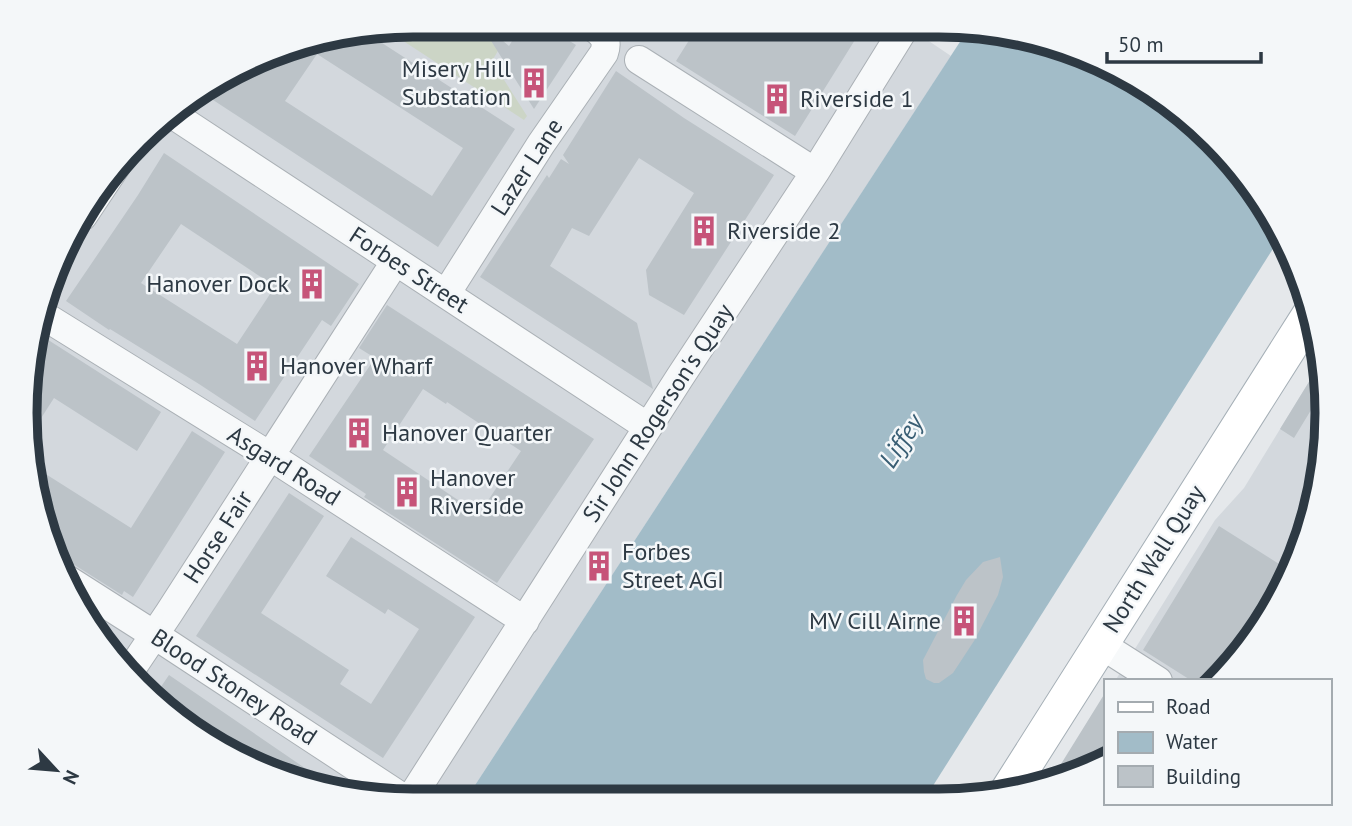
<svg xmlns="http://www.w3.org/2000/svg" width="1352" height="826" viewBox="0 0 1352 826" font-family="'PT Sans',sans-serif">
	<style>
		.built { fill: #d3d8dd }
		.green { fill: #ccd5c6 }
		.water { fill: #a2bcc8 }
		.building { fill: #bcc3c8; fill-rule: evenodd }
		.lines { fill: none; stroke-linecap: round; stroke-linejoin: round }
		.minor-casing { stroke: #aab0b5; stroke-width: 30 }
		.major-casing { stroke: #a5afb6; stroke-width: 37 }
		.minor { stroke: #f7f9fa; stroke-width: 28 }
		.major { stroke: #fff; stroke-width: 35 }
		.labels { text-anchor: middle; stroke-width: 5; stroke-linejoin: round; paint-order: stroke }
		.poi-label { font-size: 24px; fill: #2d3943; stroke: #f4f7f9; text-anchor: start }
		.street-label { font-size: 24px; fill: #2d3943; stroke: #f4f7f9 }
		.water-label { font-size: 26px; font-style: italic; fill: #395e74; stroke: #f4f7f9 }
		.rim { fill: none; stroke: #2d3943; stroke-width: 9 }
	</style>
	<rect width="100%" height="100%" fill="#e5e8eb"/>
	<path class="built" d="M413 25 908 27 951 56 466 799 363 798 265 772 177 721 90 629 45 537 25 413 45 289 105 177 177 105 289 45Z
		M1323 359 1324 362 1314 513 1247 649 1211 681H1115L1215 520 1244 488Z"/>
	<path class="green" d="M413 25H513L492 61 527 116 524 120 385 29Z"/>
	<path class="water" d="M969 28H989L1087 54 1175 105 1275 218 1281 236 924 800 466 799Z"/>
	<path class="building" d="M522 25H544L576 45 534 109 483 28 485 26 509 46Z
		M698 26H756L863 27 795 136 676 61Z
		M365 32 515 129 438 247 210 98 221 81 289 45ZM317 54 463 148 432 196 285 101Z
		M616 71 684 118 774 175 684 315 649 295 646 270 694 193 639 158 589 236 572 228 550 266 637 323 653 389 480 277 547 175 549 178 561 159 569 164 563 155Z
		M164 153 359 284 331 326 322 320 255 421 199 384 110 329 109 330 66 301 138 195ZM181 224 267 281 266 283 274 288 237 344 141 283Z
		M387 305 594 439 497 583 364 497 366 494 309 456 375 358 359 348ZM423 389 446 404 447 402 521 451 479 514 383 450Z
		M42 336 161 412 137 451 54 398 29 437 24 413 35 346Z
		M1323 359 1322 392 1294 438 1280 429Z
		M192 431 225 452 133 597 124 591 122 595 73 564 65 561 58 563 45 537 33 466 131 528Z
		M289 493 324 516 261 613 349 670 340 684 371 704 419 629 388 609 385 614 326 576 351 537 475 617 383 758 196 636Z
		M1219 526 1287 569 1247 649 1211 681H1192L1143 650Z
		M1000 557 1003 577 998 595 974 641 953 673 939 683H934L926 679 924 672 923 660 957 595 966 580 983 562Z
		M79 607 104 623 96 635 90 629Z
		M169 675 334 788 333 790 265 772 177 721 154 697Z
		M1105 693V761L1048 785Z"/>
	<g class="lines">
		<g class="minor-casing">
			<path id="minor" d="M639 60 815 172
				M169 112 648 427
				M83 216 117 165
				M446 294 541 144 604 53C609 39 602 33 591 26
				M41 314 270 456 525 621
				M65 578 167 643 403 798
				M1100 644 1158 681
				M130 671 169 613 395 262
				M411 798 680 377 815 172 905 27"/>
		</g>
		<g class="major-casing">
			<path id="major" d="M1006 794 1309 316"/>
		</g>
		<use href="#minor" class="minor"/>
		<use href="#major" class="major"/>
	</g>
	<defs>
		<g id="building-bare" transform="scale(2.415)"><path d="M-4-6H4V6H1V3H-1V6H-4ZM-2.5-4.3h1.7v1.8h-1.7ZM.8-4.3h1.7v1.8H.8ZM-2.5-1h1.7V.8h-1.7ZM.8-1h1.7V.8H.8Z" fill="#c65479" stroke="#f4f7f9" stroke-width="2.5" paint-order="stroke"/></g>
	</defs>
	<g fill-rule="evenodd">
		<use href="#building-bare" x="534" y="83"/>
		<use href="#building-bare" x="777" y="99"/>
		<use href="#building-bare" x="704" y="231"/>
		<use href="#building-bare" x="312" y="284"/>
		<use href="#building-bare" x="257" y="366"/>
		<use href="#building-bare" x="359" y="433"/>
		<use href="#building-bare" x="407" y="492"/>
		<use href="#building-bare" x="599" y="566"/>
		<use href="#building-bare" x="964" y="621"/>
	</g>
	<g class="labels">
		<g class="poi-label">
			<text x="511" y="77" text-anchor="end">Misery Hill<tspan x="511" dy="28">Substation</tspan></text>
			<text x="800" y="107">Riverside 1</text>
			<text x="727" y="239">Riverside 2</text>
			<text x="289" y="292" text-anchor="end">Hanover Dock</text>
			<text x="280" y="374">Hanover Wharf</text>
			<text x="382" y="441">Hanover Quarter</text>
			<text x="430" y="486">Hanover<tspan x="430" dy="28">Riverside</tspan></text>
			<text x="622" y="560">Forbes<tspan x="622" dy="28">Street AGI</tspan></text>
			<text x="941" y="629" text-anchor="end">MV Cill Airne</text>
		</g>
		<g class="street-label">
			<text transform="translate(527 167) rotate(-57)" y="8">Lazer Lane</text>
			<text transform="translate(409 270) rotate(33)" y="8">Forbes Street</text>
			<text transform="translate(658 413) rotate(-57)" y="8">Sir John Rogerson's Quay</text>
			<text transform="translate(284 466) rotate(32)" y="8">Asgard Road</text>
			<text transform="translate(218 537) rotate(-57)" y="8">Horse Fair</text>
			<text transform="translate(1154 559) rotate(-58)" y="8">North Wall Quay</text>
			<text transform="translate(234 687) rotate(33)" y="8">Blood Stoney Road</text>
		</g>
		<g class="water-label">
			<text transform="translate(901 441) rotate(-57)" y="9">Liffey</text>
		</g>
	</g>
	<path d="M0 0H1352V826H0ZM413 37H939A376 376 0 0 1 1315 413V413A376 376 0 0 1 939 789H413A376 376 0 0 1 37 413V413A376 376 0 0 1 413 37Z" fill="#f4f7f9" fill-rule="evenodd"/>
	<path class="rim" d="M413 37H939A376 376 0 0 1 1315 413V413A376 376 0 0 1 939 789H413A376 376 0 0 1 37 413V413A376 376 0 0 1 413 37Z"/>
	<rect x="1104" y="679" width="228" height="126" fill="#f4f7f9" stroke="#a4abb0" stroke-width="2"/>
	<rect x="1118" y="702" width="35" height="10" fill="#ffffff" stroke="#a4abb0" stroke-width="2"/>
	<text x="1166" y="714" font-size="21" fill="#2d3943">Road</text>
	<rect x="1118" y="732" width="35" height="21" fill="#a2bcc8" stroke="#a4abb0" stroke-width="2"/>
	<text x="1166" y="749" font-size="21" fill="#2d3943">Water</text>
	<rect x="1118" y="766" width="35" height="21" fill="#bcc3c8" stroke="#a4abb0" stroke-width="2"/>
	<text x="1166" y="784" font-size="21" fill="#2d3943">Building</text>
	<g transform="translate(56 770) rotate(116)" stroke="#f4f7f9" stroke-width="5" paint-order="stroke">
	<path d="M0-5L12 26L0 18L-12 26Z" fill="#2d3943"/>
	<text y="-10" font-size="19" font-weight="bold" text-anchor="middle" fill="#2d3943">N</text>
	</g>
	<path d="M1107 52v10h154v-10" fill="none" stroke="#2d3943" stroke-width="3.5"/>
	<text x="1118" y="52" font-size="21" fill="#2d3943" stroke="#f4f7f9" stroke-width="5" paint-order="stroke">50 m</text>
</svg>
